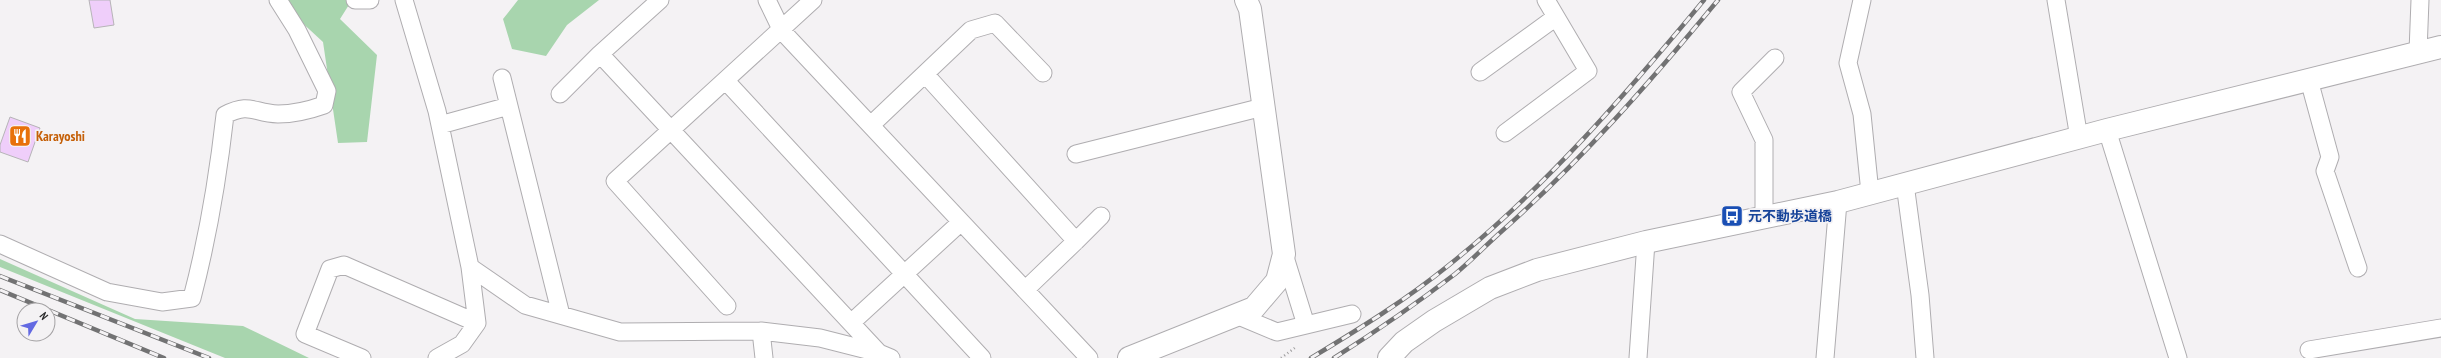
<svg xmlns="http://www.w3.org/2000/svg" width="2441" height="358" viewBox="0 0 2441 358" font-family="'PT Sans Narrow','Noto Sans JP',sans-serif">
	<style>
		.green { fill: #a8d5ae }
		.building { fill: #efcefa; stroke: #b6b4b7 }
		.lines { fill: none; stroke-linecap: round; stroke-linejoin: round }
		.minor-casing { stroke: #afadb0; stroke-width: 19 }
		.tertiary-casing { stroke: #afadb0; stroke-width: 24 }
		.path { stroke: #9f9e9f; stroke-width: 2.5; stroke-dasharray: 1 3; stroke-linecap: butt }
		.minor { stroke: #fff; stroke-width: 17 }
		.tertiary { stroke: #fff; stroke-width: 22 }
		.rail-casing { stroke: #727273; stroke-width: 4.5 }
		.rail { stroke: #f4f2f4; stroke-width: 3; stroke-dasharray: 9; stroke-linecap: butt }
		.labels { text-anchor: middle; stroke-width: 3.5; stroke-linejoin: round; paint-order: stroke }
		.food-label { font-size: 14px; font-weight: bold; fill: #c56008; stroke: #f4f2f4; text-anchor: start }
		.transit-label { font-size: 14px; font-weight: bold; fill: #164399; stroke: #f4f2f4; text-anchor: start }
	</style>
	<rect width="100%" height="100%" fill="#f4f2f4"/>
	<path class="green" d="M285 0H352L340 19 377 55 367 142 338 143 323 42 297 18Z
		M518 0H599L567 25 546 56 512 49 503 19Z
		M0 259 135 319 243 326 309 358H225L0 267Z"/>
	<path class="building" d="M89 0H110L114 25 94 28Z
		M10 117 40 128 28 162 0 152V145Z"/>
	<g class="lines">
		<g class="minor-casing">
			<path id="minor" d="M355 0H370
				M404 0 437 111 470 267 477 323 462 344 437 358
				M767 0 782 31 1089 358
				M1862 0 1848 63 1862 114 1870 193
				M2056 0 2079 138
				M2418 52 2420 0
				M600 54 660 0
				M1480 72 1556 17
				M925 74 1076 241 1025 290
				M502 78 561 315
				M2309 80 2330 157 2325 171 2358 268
				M726 81 982 358
				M560 94 600 54 879 353 891 358
				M440 125 509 106
				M871 125 971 30 995 23 1043 73
				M2107 130 2178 358
				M1505 133 1588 71 1546 0
				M1076 154 1263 107
				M1905 184 1920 295 1925 358
				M1764 218V140L1741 92 1775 58
				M1076 241 1101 216
				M0 244 107 292 162 302 192 298C208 237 218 177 225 115 250 102 253 113 278 114 294 114 310 110 324 105L327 91 297 30 278 0
				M1284 254 1306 325
				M470 267 525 305 620 332 761 331 820 338 879 353
				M727 306 615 181 813 0
				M1236 315 1277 332 1352 314
				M851 323 961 222
				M761 331 764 358
				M2309 350 2441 328
				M362 358 305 334 330 269 344 265 477 323
				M1638 358 1646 242
				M1825 358 1838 202"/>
		</g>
		<g class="tertiary-casing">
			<path id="tertiary" d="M1129 358 1254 308 1277 281 1284 254 1250 9 1246 0
				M1389 358 1404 342 1434 321 1490 288 1537 270 1646 242 1838 202 2107 130 2441 47"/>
		</g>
		<path class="path" d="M1281 358 1296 347"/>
		<use href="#minor" class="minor"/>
		<use href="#tertiary" class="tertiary"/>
		<g class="rail-casing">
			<path id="rail" d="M0 276 209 358
				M0 290 164 358
				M1311 358C1359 329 1406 300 1449 265 1545 188 1626 94 1704 0
				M1334 358C1375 332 1416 304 1455 274 1471 261 1486 245 1502 231 1581 161 1651 81 1718 0"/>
		</g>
		<use href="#rail" class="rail"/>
	</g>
	<defs>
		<g id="restaurant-square" transform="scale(1.15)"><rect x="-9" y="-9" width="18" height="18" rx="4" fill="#e8710a" stroke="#f4f2f4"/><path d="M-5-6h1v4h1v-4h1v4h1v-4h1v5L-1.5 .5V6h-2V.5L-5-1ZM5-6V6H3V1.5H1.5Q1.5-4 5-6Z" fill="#fff"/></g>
		<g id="bus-square" transform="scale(1.15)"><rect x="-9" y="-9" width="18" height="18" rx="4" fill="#1a4fb4" stroke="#f4f2f4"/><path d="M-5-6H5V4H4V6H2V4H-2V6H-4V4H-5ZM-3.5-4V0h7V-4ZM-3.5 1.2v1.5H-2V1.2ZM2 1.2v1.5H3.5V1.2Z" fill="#fff"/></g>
	</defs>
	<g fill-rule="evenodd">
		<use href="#restaurant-square" x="20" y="136"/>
		<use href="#bus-square" x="1732" y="216"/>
	</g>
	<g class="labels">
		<g class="food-label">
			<text x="36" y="141">Karayoshi</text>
		</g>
		<g class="transit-label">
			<text x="1748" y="221">元不動歩道橋</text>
		</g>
	</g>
	<g transform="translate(36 322) rotate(52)"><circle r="19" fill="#f4f2f4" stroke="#a4a2a4"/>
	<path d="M0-3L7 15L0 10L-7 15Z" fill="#6369e2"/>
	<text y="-6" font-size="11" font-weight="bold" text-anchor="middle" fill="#2b2b2c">N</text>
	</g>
</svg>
